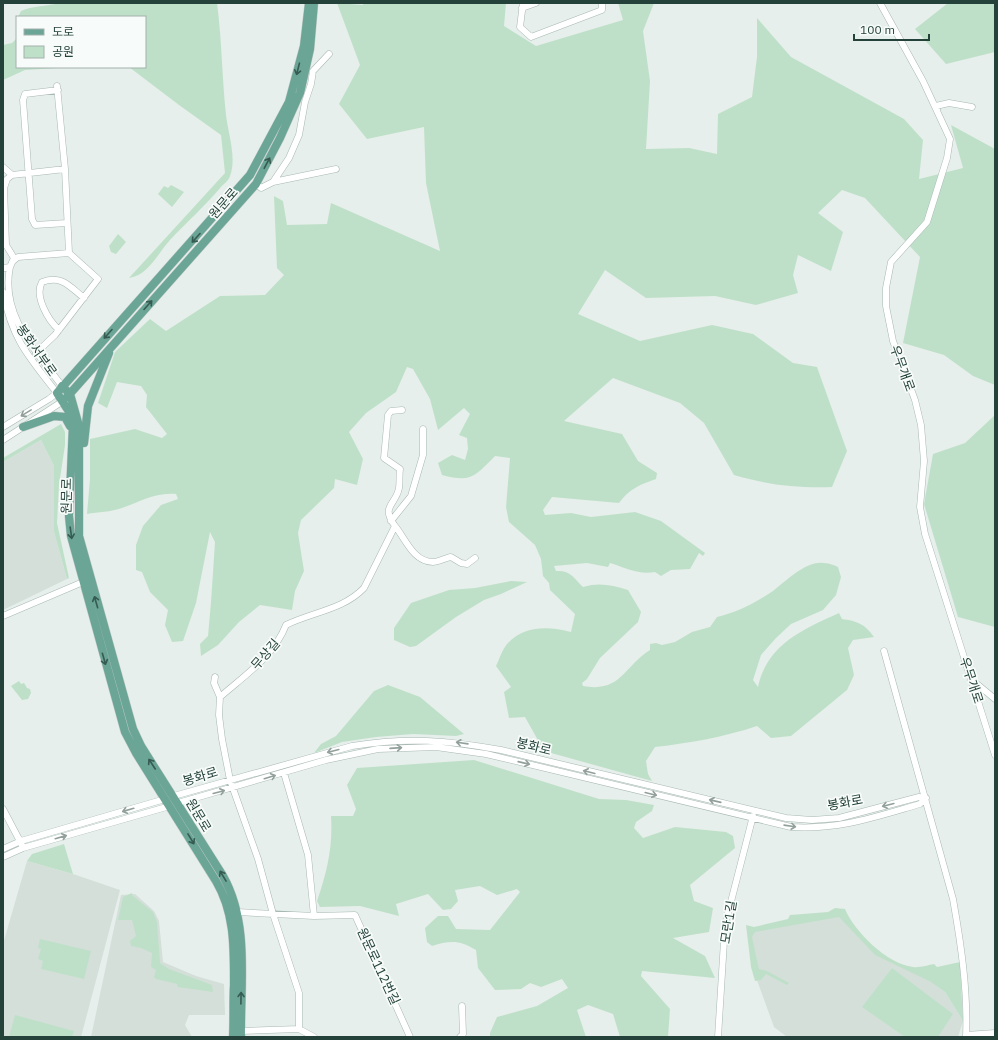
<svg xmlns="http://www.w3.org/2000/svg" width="998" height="1040" viewBox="0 0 998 1040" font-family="'IBM Plex Sans','Noto Sans KR',sans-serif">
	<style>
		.built { fill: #d4dfda }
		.green { fill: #bfe0c8 }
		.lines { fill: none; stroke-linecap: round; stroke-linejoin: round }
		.minor-casing { stroke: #a8b8b2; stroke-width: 7 }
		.major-casing { stroke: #c2cac8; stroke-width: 9 }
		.minor { stroke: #fff; stroke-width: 6 }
		.major { stroke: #6aa596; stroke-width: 8 }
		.oneway { stroke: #365b51 }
		.oneway2 { stroke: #92a09c }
		.labels { text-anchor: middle; stroke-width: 3.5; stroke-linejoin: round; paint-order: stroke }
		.street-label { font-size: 13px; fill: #24423a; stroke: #f7fbf9 }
	</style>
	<rect width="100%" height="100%" fill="#e6efeb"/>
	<path class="built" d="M41 440 54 466V532L67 579 3 610V462Z
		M27 861 73 874 120 890 81 1037H3V944Z
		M135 894 154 911 159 921 163 962 196 976 224 984 225 1015H189L185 1025 192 1037H91L121 895Z
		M843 911 851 927 873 952 932 982 945 992 963 1021 958 1037H787L774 1027 754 972 748 931Z"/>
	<path class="green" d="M59 3H217C222 41 222 78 226 115 228 133 237 158 230 176 229 180 224 184 221 187 205 206 187 222 170 240 158 253 149 275 129 278L225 173 221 135 179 105 129 67H145V17H18L21 11C35 5 45 7 59 3Z
		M337 3 363 5V3H506L504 26 536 46 623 20 618 3H654L643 31 650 81 646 149 689 148 717 154 718 114 752 97 757 57V18L791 57 904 119 923 140 919 179 963 168 951 125 995 149V385L973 376 944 355 903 343 920 257 865 198 842 190 818 213 843 232 831 271 798 255 793 275 798 293 756 305 715 296 646 298 605 270 578 314 640 341 712 325 753 334 793 363 817 367 847 451 832 487C796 488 768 485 734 475L704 423 680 403 613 378 564 421 622 434 638 461 657 473 656 479C641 484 629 489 619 503L552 497 543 510 545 515 571 513 591 517 635 512 661 521 705 553 703 556 699 553 690 569 671 570 661 576 655 572C639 575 626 568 610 563L608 567 587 563 554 566 556 571C570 570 574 578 583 587 599 582 612 585 628 590L641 612 638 622 600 658 587 679 582 683 583 686C621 693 624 666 650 650V644L656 643 662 645 675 642 692 632 710 627 717 617C736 613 757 602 773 591 786 581 806 561 823 563 828 563 834 565 838 567L841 577 836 595 823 610 791 624 776 638 761 655 753 680 758 687C767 644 804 629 839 613L842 619C857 621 865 624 874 637L853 640 848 648 854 675 847 690 791 736 771 738 757 726C724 737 690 743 655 747L646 761 648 774 652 781 544 751 525 717 509 718 504 692 511 687 496 666C499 660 502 650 507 644 524 625 549 626 571 632L575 614 550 590 549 583 543 576 541 559 535 545 509 522 506 507 510 458 495 456C475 476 472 483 442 475L438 463 452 455 465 460 468 449 467 438 459 435 470 414 464 408 438 430 430 399 413 369 407 367 396 392 366 413 349 432 363 459 357 485 335 479 334 488 301 520 298 533 304 571 295 591 292 610 260 605 239 622 218 645 201 656 200 644 208 636 211 602 215 542 210 532 196 603 183 641 172 642 165 625 168 610 150 592 142 572 136 570V545L143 526 161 505 178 499 176 494C155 492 140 502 122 508 111 512 98 512 87 514L90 479V439L135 429 162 438 167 434 146 407 147 395 141 386 117 382 107 408 98 403 115 352 150 319 166 331 220 296 265 295 284 275 277 268 274 196 283 201 287 225 327 224 331 203 440 251 426 183 424 127 367 139 339 104 360 65Z
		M948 3H995V52L946 64 915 29Z
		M17 38V67H74L25 70 3 80V45L12 43Z
		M171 185 184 192 172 207 158 194 164 186 168 188Z
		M118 234 126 242 116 254 111 252 109 246Z
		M995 415V627L958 617 924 504 933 454 965 443Z
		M61 424 65 432V445L59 485 57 523 69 578 67 579 54 532V466L41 440 3 462V458Z
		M511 581 527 582 501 594 484 600 456 617 416 646 410 647 394 640V628L411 603 449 590 475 588Z
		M19 681 21 684 24 683 27 688 30 689 31 693 28 699 22 700 11 686Z
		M388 685 420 697 464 734 456 736 413 734 376 737 342 742 314 753 321 744 336 736 374 691Z
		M474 760 599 799 626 800 654 805 652 811 636 822 634 828 643 838 675 827 726 832 733 836 735 848 690 885 694 901 713 908 709 932 673 938 705 956 715 978 642 971 641 976 670 1009 668 1037H620L613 1014 588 1005 577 1010 586 1037H490V1033L497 1017 537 1006 568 988 562 979 541 987 530 983 521 989 495 990 478 968 476 950C460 940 450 940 432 946L427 942 425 928 438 916H448L456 929 490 930 520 892 517 889 497 895 480 886 455 890 458 901 451 909 443 910 428 894 396 904 399 916 360 906 320 907 317 901C327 872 333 847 331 816H353L356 809 347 785 357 768Z
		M64 844 73 874 27 861 32 854Z
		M132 893 133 896 153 912 157 922 160 963 169 969 212 985 213 992 178 987 177 984 156 979 154 977 156 970 151 967 152 953 141 948 131 946 130 941 136 936 132 920H118L123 897Z
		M835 908 845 909C854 931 887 964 913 967 919 968 928 965 934 964L937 967 960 962 963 1021 945 992 931 982 875 955 839 917 755 932 752 937 759 969 767 971 789 983 787 985 766 974 761 980 755 981 751 967 746 925 754 927 788 919 790 915 828 912Z
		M40 939 91 951 84 979 41 969 43 961 38 959 41 949 38 948Z
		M892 968 953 1014 938 1037H905L862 1007Z
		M15 1015 74 1031 72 1037H9Z"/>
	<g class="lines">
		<g class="minor-casing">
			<path id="minor" d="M523 3 520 27 531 37 602 10V3
				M880 3 923 81 950 139 947 158 927 222 891 262 886 288V306L893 341 915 400 921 425 924 461 920 507 925 534 995 755
				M522 8 536 3
				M58 90 25 94 23 100 32 219 35 225 67 223
				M937 109 936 106 949 103 972 107
				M3 167 12 175
				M12 175 65 169
				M273 182 336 169
				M256 184 261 188 273 182 289 158 299 135 305 102 311 84 313 71 329 54
				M13 261 18 257 69 253
				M10 267C0 315 36 351 62 386
				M3 268 10 267 14 258 6 245 4 188 7 179 12 175
				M3 292C12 339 28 356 57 393L49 399 3 427
				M59 330C48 320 34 296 42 282 62 275 69 286 84 298
				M36 353 55 335 98 279 69 253 65 169 57 86
				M3 440 63 401
				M391 521 411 496 423 455V429
				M395 526C405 538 413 562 433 562 438 562 445 558 451 557L461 563 467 564 475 558
				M3 616 83 582
				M884 651 953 899C961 944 968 991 966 1037
				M215 677 214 683 220 697
				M972 680 995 699
				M284 773 308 855 314 916
				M174 796 352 746C407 737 447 740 501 750L786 818 812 820 839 818 919 797 926 798
				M178 803 326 760 378 749 436 747 486 754 791 827C839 830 875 817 920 804L926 798
				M3 809 22 845
				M3 849 21 841 165 799
				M3 857 23 848 170 806
				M237 912 314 916 355 915 410 1037
				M299 1029V993L273 914 258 859 230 780 222 739 219 715 220 697C244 676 274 656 286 625 312 612 343 610 364 588L395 526C380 506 396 505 399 488 400 482 399 475 400 469L384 458 388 415 391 411 402 410
				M241 1031 299 1029 314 1037
				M966 1035 995 1033
				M460 1037 463 1034 462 1006
				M718 1037 725 925 753 816"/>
		</g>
		<g class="major-casing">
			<path id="major" d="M62 386 70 394 79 426V536L133 729 141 746 223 876C250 924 240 984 241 1037
				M67 397 256 184 280 138 300 93 310 49 314 3
				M23 427 54 416 65 417 70 426
				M84 443 88 406 109 353
				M233 1037C234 1020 233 1002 234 985 234 948 235 913 216 881L136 753 125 732 71 536 69 516 73 424 68 410 57 393 250 175 289 102 304 46 309 3"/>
		</g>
		<use href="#minor" class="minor"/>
		<use href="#major" class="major"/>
	</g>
	<defs><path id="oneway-shaft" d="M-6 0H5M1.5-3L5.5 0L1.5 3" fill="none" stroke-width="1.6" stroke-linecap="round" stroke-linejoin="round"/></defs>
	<g class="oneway">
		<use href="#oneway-shaft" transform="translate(298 69) rotate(104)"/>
		<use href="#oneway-shaft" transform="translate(267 163) rotate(-62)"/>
		<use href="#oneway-shaft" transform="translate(196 238) rotate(132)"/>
		<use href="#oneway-shaft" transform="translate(148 305) rotate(-48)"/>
		<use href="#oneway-shaft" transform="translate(108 334) rotate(132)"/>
		<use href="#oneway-shaft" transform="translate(71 533) rotate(82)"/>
		<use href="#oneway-shaft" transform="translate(96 602) rotate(-106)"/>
		<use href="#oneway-shaft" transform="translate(104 659) rotate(74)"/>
		<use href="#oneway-shaft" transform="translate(152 764) rotate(-123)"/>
		<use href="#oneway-shaft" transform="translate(191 839) rotate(59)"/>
		<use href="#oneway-shaft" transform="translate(223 876) rotate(-121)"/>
		<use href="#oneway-shaft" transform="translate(241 998) rotate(-89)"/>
	</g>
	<g class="oneway2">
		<use href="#oneway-shaft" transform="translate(26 413) rotate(149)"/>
		<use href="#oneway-shaft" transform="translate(462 743) rotate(-172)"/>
		<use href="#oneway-shaft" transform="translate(396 748) rotate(-4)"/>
		<use href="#oneway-shaft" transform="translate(333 751) rotate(166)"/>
		<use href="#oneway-shaft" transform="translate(524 763) rotate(13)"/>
		<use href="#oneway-shaft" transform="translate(589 772) rotate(-166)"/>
		<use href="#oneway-shaft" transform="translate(270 777) rotate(-17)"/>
		<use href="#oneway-shaft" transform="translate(219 792) rotate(-15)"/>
		<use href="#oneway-shaft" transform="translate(651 794) rotate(14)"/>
		<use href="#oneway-shaft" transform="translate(715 801) rotate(-167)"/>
		<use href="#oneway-shaft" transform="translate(888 805) rotate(166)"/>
		<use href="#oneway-shaft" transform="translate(128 810) rotate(164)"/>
		<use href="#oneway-shaft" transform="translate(790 826) rotate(8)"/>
		<use href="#oneway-shaft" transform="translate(61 837) rotate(-16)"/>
	</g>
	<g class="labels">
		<g class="street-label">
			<text transform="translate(223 203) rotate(-49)" y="5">원문로</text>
			<text transform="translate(37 350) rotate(55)" y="5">봉화서부로</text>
			<text transform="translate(903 368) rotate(70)" y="5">우무개로</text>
			<text transform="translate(66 496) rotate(-89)" y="5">원문로</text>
			<text transform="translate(265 654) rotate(-49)" y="5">무상길</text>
			<text transform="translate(972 680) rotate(72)" y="5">우무개로</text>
			<text transform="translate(534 746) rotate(14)" y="5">봉화로</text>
			<text transform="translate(200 776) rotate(-17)" y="5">봉화로</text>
			<text transform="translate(845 802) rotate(-11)" y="5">봉화로</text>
			<text transform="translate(199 815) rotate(59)" y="5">원문로</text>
			<text transform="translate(728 922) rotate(-81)" y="5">모란1길</text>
			<text transform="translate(379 966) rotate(65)" y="5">원문로112번길</text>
		</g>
	</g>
	<rect width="998" height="1040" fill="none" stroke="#24423a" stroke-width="8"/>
	<rect x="16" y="16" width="130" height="52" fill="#f7fbf9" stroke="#a3b1ad"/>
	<rect x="24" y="29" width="20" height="6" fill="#6aa596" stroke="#a3b1ad"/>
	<text x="52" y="36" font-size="12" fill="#24423a">도로</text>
	<rect x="24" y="46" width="20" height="12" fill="#bfe0c8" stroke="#a3b1ad"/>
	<text x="52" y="56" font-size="12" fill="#24423a">공원</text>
	<path d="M854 34v6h75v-6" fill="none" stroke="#24423a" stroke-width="2"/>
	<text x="860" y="34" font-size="12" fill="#24423a" stroke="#f7fbf9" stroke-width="3" paint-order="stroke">100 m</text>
</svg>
